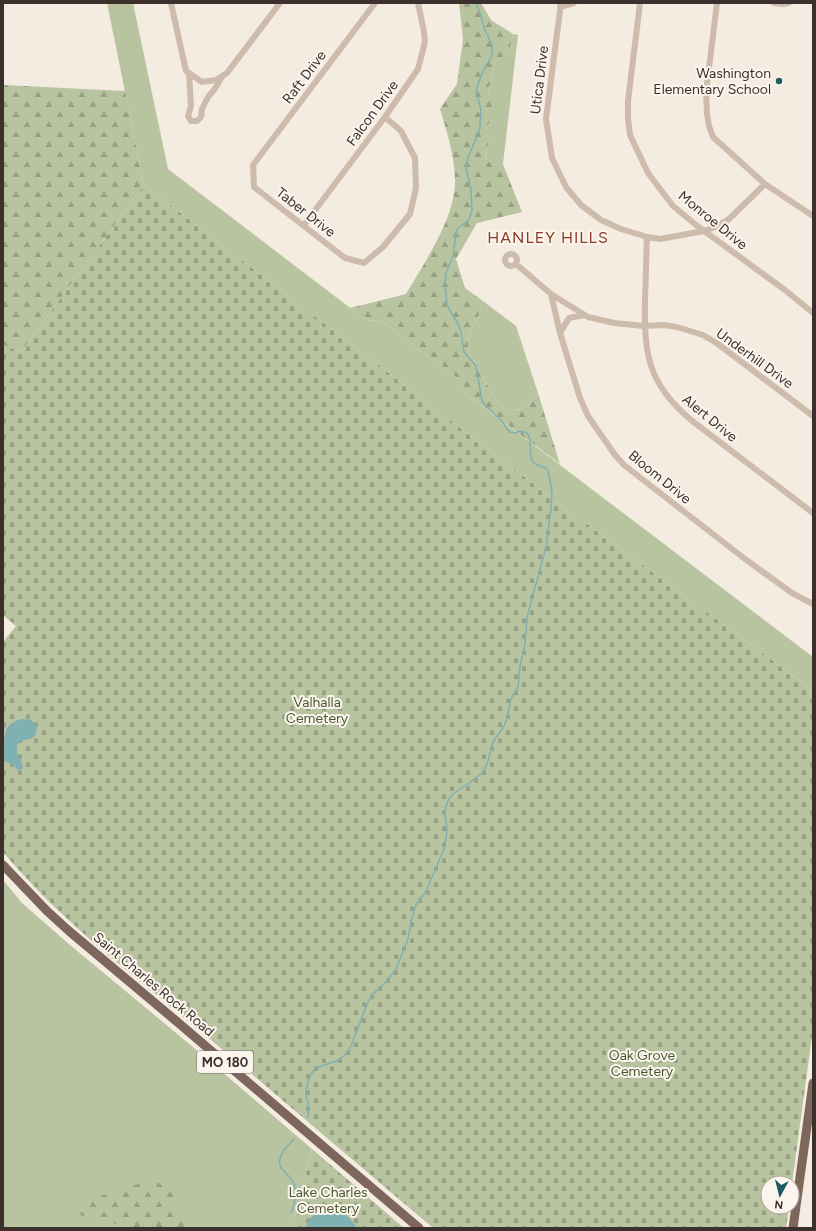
<svg xmlns="http://www.w3.org/2000/svg" width="816" height="1231" viewBox="0 0 816 1231" font-family="Figtree,sans-serif">
	<style>
		.green { fill: #b8c4a0 }
		.forest { fill: url(#forest-firs) }
		.cemetery { fill: url(#cemetery-stones) }
		.water { fill: #7fb0b2 }
		.lines { fill: none; stroke-linecap: round; stroke-linejoin: round }
		.stream { stroke: #7fb0b2; stroke-width: 1.5 }
		.street { stroke: #cdbbac; stroke-width: 6 }
		.primary { stroke: #7d675c; stroke-width: 9 }
		.poi-dot { fill: #1f5a5e; stroke: #fbf5ee; stroke-width: 1.5 }
		.labels { text-anchor: middle; stroke-width: 4; stroke-linejoin: round; paint-order: stroke }
		.shield { fill: #fbf5ee; stroke: #756b66; stroke-width: 1 }
		.shield-label { font-size: 13px; font-weight: bold; fill: #3b302b }
		.poi-label { font-size: 14px; fill: #3b302b; stroke: #fbf5ee; text-anchor: end }
		.street-label { font-size: 14px; fill: #3b302b; stroke: #fbf5ee }
		.park-label { font-size: 14px; fill: #4a5a2e; stroke: #fbf5ee }
		.quarter-label { font-size: 16px; letter-spacing: 1px; fill: #8c3b22; stroke: #fbf5ee }
	</style>
	<defs>
		<pattern id="forest-firs" width="22" height="20" patternUnits="userSpaceOnUse"><rect width="22" height="20" fill="#b8c4a0"/><path d="M5 1l3.5 6h-7zM16 11l3.5 6h-7z" fill="#97a083"/></pattern>
		<pattern id="cemetery-stones" width="16" height="16" patternUnits="userSpaceOnUse"><rect width="16" height="16" fill="#b8c4a0"/><path d="M2 7V4a2 2 0 0 1 4 0v3zM10 15v-3a2 2 0 0 1 4 0v3z" fill="#97a083"/></pattern>
	</defs>
	<rect width="100%" height="100%" fill="#f4ebe1"/>
	<path class="green" d="M107 3H133L168 169 366 320 383 322 456 377 465 393 813 657V707L810 688 557 502 144 185Z
		M513 34 518 35 503 164 494 165 485 160 489 140 485 128 491 121 488 93 495 62 509 53Z
		M483 301 516 326 538 393 528 407 514 411 498 404 468 350 469 333 478 318Z
		M3 880 22 903 70 945 187 1042 312 1149 292 1228H3Z"/>
	<path class="forest" d="M459 3H481L491 20 513 34 509 53 495 62 488 93 496 106 491 121 485 128 489 140 485 159 494 165 503 164 522 212 477 223 456 259 465 288 483 301 478 318 469 333 468 350 498 404 514 411 528 407 538 393 560 464 465 393 456 377 383 322 366 320 350 308 406 294C425 262 457 215 455 178 454 154 447 132 440 109L457 84 463 39Z
		M3 85 125 91 144 185 21 352 3 345Z
		M153 1179 172 1192 186 1228H124L121 1225 75 1214 81 1202Z"/>
	<path class="cemetery" d="M144 185 557 502 810 688 813 707V1029L792 1183H768V1207H789L786 1228H433C353 1160 274 1092 193 1025 127 970 58 918 3 852V642L16 626 3 615V345L21 352Z
		M312 1149 404 1228H292Z"/>
	<path class="water" d="M21 719 31 720C38 726 38 731 33 738 29 740 24 739 20 742 12 748 21 760 23 766L22 769 20 770 17 769 12 764 3 761C3 758 3 754 3 751 3 749 4 747 4 745 5 730 6 724 21 719Z
		M327 1209C341 1209 350 1217 357 1228H305C309 1218 316 1211 327 1209Z"/>
	<g class="lines">
		<path class="stream" d="M308 1117 309 1106 306 1096V1089L311 1074 316 1068 339 1060 347 1053 351 1046 368 1002 374 993 386 982 396 969 408 939 411 921 416 905 426 891 444 849 446 839 447 828 445 815 446 806 449 799 453 794 468 784 483 772 488 761 493 742 504 726 507 718 511 699 518 687 520 666 525 644 527 617 546 547 551 508 552 492 548 470C544 466 538 466 534 463 527 457 534 441 527 433L520 431 515 433 510 432 507 429 502 421 486 406 482 401 476 366 464 352 461 332 458 324 447 305 445 286 446 273 453 256 456 234 457 229 469 220 472 210 471 189 466 168 468 157 478 135 480 127 481 110 476 91 482 73 492 55V45L485 30 479 10 476 3
			M291 1213C295 1203 298 1189 292 1180 287 1172 277 1169 280 1159 281 1151 289 1144 294 1139"/>
		<path class="street" d="M171 3 186 71 202 82 216 80 227 73 280 3
			M375 3 253 165 254 187 345 258 364 263 383 247 410 214 416 188 415 158 401 131 385 117
			M561 3 546 119 552 158 566 187 581 205 601 220 621 229 647 237 660 239 704 231 715 227 728 220 765 184
			M640 3 628 101V118L630 135 648 173 673 206 696 225 785 290 813 313
			M717 3 706 92 707 114 709 126 713 137 765 184 813 216
			M774 3 783 4 789 3
			M560 7 574 3
			M189 73 191 106 188 116 191 121H197L201 117 202 109 208 97 214 90 222 77
			M304 225 385 117 418 69 425 42 424 32 418 3
			M647 237C646 258 646 278 645 299 644 353 647 383 691 420L813 513
			M505 260a6 6 0 1 1 12 0a6 6 0 1 1-12 0Z
			M516 264 551 294 588 317 614 323 644 326 664 325 677 327 703 335 718 344 813 416
			M551 294 560 333 580 398 588 416 615 455 624 465 745 559 792 593 813 604
			M560 333 569 318 584 315"/>
		<path class="primary" d="M3 865 47 911 69 931 175 1020 419 1228
			M793 1228 813 1083"/>
	</g>
	<circle class="poi-dot" cx="779" cy="81" r="4"/>
	<g class="labels">
		<rect class="shield" x="197" y="1051" width="56" height="22" rx="3"/>
		<g class="shield-label">
			<text x="225" y="1067">MO 180</text>
		</g>
		<g class="poi-label">
			<text x="771" y="78">Washington<tspan x="771" dy="16">Elementary School</tspan></text>
		</g>
		<g class="street-label">
			<text transform="translate(304 77) rotate(-53)" y="5">Raft Drive</text>
			<text transform="translate(539 80) rotate(-83)" y="5">Utica Drive</text>
			<text transform="translate(372 113) rotate(-54)" y="5">Falcon Drive</text>
			<text transform="translate(306 212) rotate(38)" y="5">Taber Drive</text>
			<text transform="translate(713 220) rotate(39)" y="5">Monroe Drive</text>
			<text transform="translate(755 358) rotate(36)" y="5">Underhill Drive</text>
			<text transform="translate(710 418) rotate(39)" y="5">Alert Drive</text>
			<text transform="translate(660 477) rotate(39)" y="5">Bloom Drive</text>
			<text transform="translate(154 984) rotate(40)" y="5">Saint Charles Rock Road</text>
		</g>
		<g class="park-label">
			<text x="317" y="707">Valhalla<tspan x="317" dy="16">Cemetery</tspan></text>
			<text x="642" y="1060">Oak Grove<tspan x="642" dy="16">Cemetery</tspan></text>
			<text x="328" y="1197">Lake Charles<tspan x="328" dy="16">Cemetery</tspan></text>
		</g>
		<g class="quarter-label">
			<text x="548" y="243">HANLEY HILLS</text>
		</g>
	</g>
	<rect width="816" height="1231" fill="none" stroke="#3b302b" stroke-width="8"/>
	<g transform="translate(780 1195) rotate(187)"><circle r="19" fill="#fbf5ee" stroke="#aea6a0"/>
	<path d="M0-3L7 15L0 10L-7 15Z" fill="#1f5a5e"/>
	<text y="-6" font-size="11" font-weight="bold" text-anchor="middle" fill="#3b302b">N</text>
	</g>
</svg>
